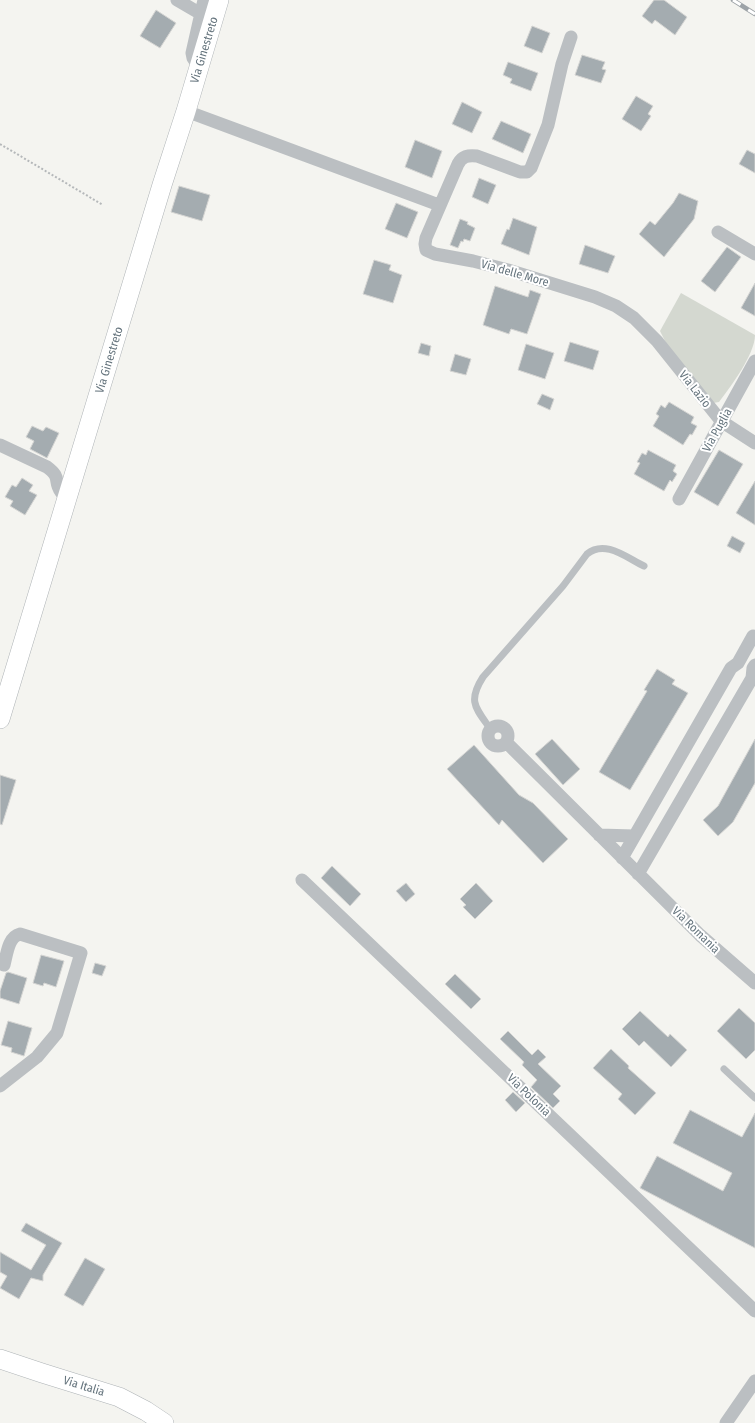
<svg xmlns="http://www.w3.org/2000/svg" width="755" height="1423" viewBox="0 0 755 1423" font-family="'Fira Sans Condensed',sans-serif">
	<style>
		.green { fill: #d4d8d0 }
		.building { fill: #a4acb0; stroke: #d5d5d3 }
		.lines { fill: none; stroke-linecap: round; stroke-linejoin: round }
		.secondary-casing { stroke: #aeb3b6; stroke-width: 20 }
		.path { stroke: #b5b8ba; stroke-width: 2; stroke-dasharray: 2 2; stroke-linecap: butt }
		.lane { stroke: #bbbfc2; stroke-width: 7 }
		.street { stroke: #bbbfc2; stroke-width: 13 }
		.secondary { stroke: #fff; stroke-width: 19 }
		.rail-casing { stroke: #9da3a7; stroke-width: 4.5 }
		.rail { stroke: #fff; stroke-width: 3; stroke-dasharray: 9; stroke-linecap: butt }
		.labels { text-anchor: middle; stroke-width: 4; stroke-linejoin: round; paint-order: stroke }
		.street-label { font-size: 12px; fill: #66757e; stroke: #fff }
	</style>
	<rect width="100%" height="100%" fill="#f4f4f0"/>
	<path class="green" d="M681 293 755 335C755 354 731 386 719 402L713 403 666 343 660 331Z"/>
	<path class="building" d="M654 0H664L687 17 675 35 655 20 652 24 642 16Z
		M156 10 176 23 160 48 140 36Z
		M532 26 550 33 542 53 524 46Z
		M582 55 605 62 602 69 606 70 601 83 575 75Z
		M508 62 538 73 531 91 510 83 512 79 503 75Z
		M636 96 653 106 648 114 651 116 641 131 622 119Z
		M462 102 482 112 472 133 452 124Z
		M501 121 531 134 523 153 492 139Z
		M415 140 442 151 432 178 405 167Z
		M747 150 755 154V173L739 164Z
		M479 178 496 185 488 204 472 197Z
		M179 186 210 195 202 221 171 212Z
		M679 193 698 201 694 219 664 257 639 234 650 221 655 225 673 203Z
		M396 203 418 212 407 238 385 229Z
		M513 218 537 227 529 255 501 244 507 229 509 230Z
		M460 219 468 222 467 224 475 228 470 241 464 239 463 242 461 241 458 248 450 245Z
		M585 245 615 256 608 273 579 264Z
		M727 247 741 257 715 292 701 281Z
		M374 260 391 265 389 270 402 275 393 303 363 294Z
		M755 283V316L741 308Z
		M495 286 528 297 530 290 541 294 527 334 511 329 509 334 483 325Z
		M570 342 599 351 593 370 564 361Z
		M421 343 431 346 429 356 418 353Z
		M526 344 554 353 545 379 518 370Z
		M455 354 471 359 466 375 450 371Z
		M542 394 554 399 550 410 537 404Z
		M669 402 694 417 691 423 697 426 692 435 690 434 683 445 653 426 659 416 656 414 661 405 665 408Z
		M32 426 43 431 46 427 59 433 47 458 30 449 34 441 26 437Z
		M648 450 676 465 673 471 677 474 672 482 670 480 664 491 634 474 640 463 637 462 642 453 646 455Z
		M719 450 743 464 718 506 694 492Z
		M22 478 33 485 29 491 37 495 25 515 10 506 13 501 5 497 12 485 16 487Z
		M755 481V525L736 513Z
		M732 536 745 543 740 553 727 546Z
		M657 669 675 680 672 684 688 693 630 790 599 772 647 691 644 690Z
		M552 739 580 769 563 785 535 754Z
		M755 739V783L733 822 718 836 703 820 718 806Z
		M474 745 519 795 533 803 568 839 543 863 502 820 499 825 447 769Z
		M0 775 16 780 2 825 0 824Z
		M332 866 361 894 350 906 321 878Z
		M406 883 415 894 406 902 396 891Z
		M476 883 493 901 475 919 463 907 466 905 460 899Z
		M41 955 64 961 56 987 44 983 43 986 33 983Z
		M95 963 106 966 102 976 92 973Z
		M8 972 27 978 19 1004 0 998V991L6 973Z
		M455 974 481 999 471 1009 445 984Z
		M739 1008 755 1023V1050L746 1059 717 1031Z
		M640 1011 668 1037 670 1034 687 1050 671 1067 644 1041 639 1046 622 1029Z
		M8 1021 32 1028 24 1056 11 1052 12 1048 1 1045Z
		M508 1031 532 1055 538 1049 546 1057 538 1064 561 1086 553 1094 560 1101 553 1108 531 1087 537 1080 522 1065 524 1062 500 1039Z
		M611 1049 629 1066 628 1068 656 1093 635 1115 618 1099 622 1094 593 1068Z
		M513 1092 525 1103 516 1112 505 1100Z
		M690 1110 742 1137 755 1113V1248L640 1188 657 1156 723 1191 732 1173 673 1143Z
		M26 1223 62 1243 43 1275V1281L31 1278 19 1299 0 1288 7 1276 0 1272V1252L31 1270 46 1245 21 1231Z
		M85 1258 105 1269 83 1306 64 1295Z"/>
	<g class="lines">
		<g class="secondary-casing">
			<path id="secondary" d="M0 719 162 185 186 111 219 0
				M0 1359 42 1373 119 1397 146 1411 164 1423"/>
		</g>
		<path class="path" d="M0 144 103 205"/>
		<path class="lane" d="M491 730C476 708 467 702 483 677L563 586 587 554C605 539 627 558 644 566
			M724 1069 755 1098"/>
		<path class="street" d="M177 0 201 14
			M571 37 562 64 548 125 531 168 527 172H520L477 156C468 155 462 156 458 164L426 238 425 244 426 250 435 254 473 261 508 270 595 297 616 306 634 318 657 341 721 421 755 443
			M199 67 193 58 192 53 204 0
			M186 111 439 205
			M718 232 755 254
			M0 445 47 467C62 478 53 481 61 492 62 494 66 497 68 499
			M679 499 755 361
			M488 736a10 10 0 1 1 20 0a10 10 0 1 1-20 0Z
			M506 742 700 935 755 983
			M599 835 634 836
			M622 858 731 668 738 663 753 636
			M638 874 752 678 753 668 755 665
			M302 880 755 1311
			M0 1086 37 1057 57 1033 81 953 20 934C8 937 7 954 4 965
			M726 1423 755 1381"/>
		<use href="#secondary" class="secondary"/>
		<g class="rail-casing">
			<path id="rail" d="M733 0 755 14"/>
		</g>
		<use href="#rail" class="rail"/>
	</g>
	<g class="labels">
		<g class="street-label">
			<text transform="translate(204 50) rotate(-73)" y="4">Via Ginestreto</text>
			<text transform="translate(515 273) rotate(16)" y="4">Via delle More</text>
			<text transform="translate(109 360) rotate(-73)" y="4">Via Ginestreto</text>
			<text transform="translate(695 389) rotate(52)" y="4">Via Lazio</text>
			<text transform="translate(717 430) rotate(-61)" y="4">Via Puglia</text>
			<text transform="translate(696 930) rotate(44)" y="4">Via Romania</text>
			<text transform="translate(529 1095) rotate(44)" y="4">Via Polonia</text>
			<text transform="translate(84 1386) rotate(17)" y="4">Via Italia</text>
		</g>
	</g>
</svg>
